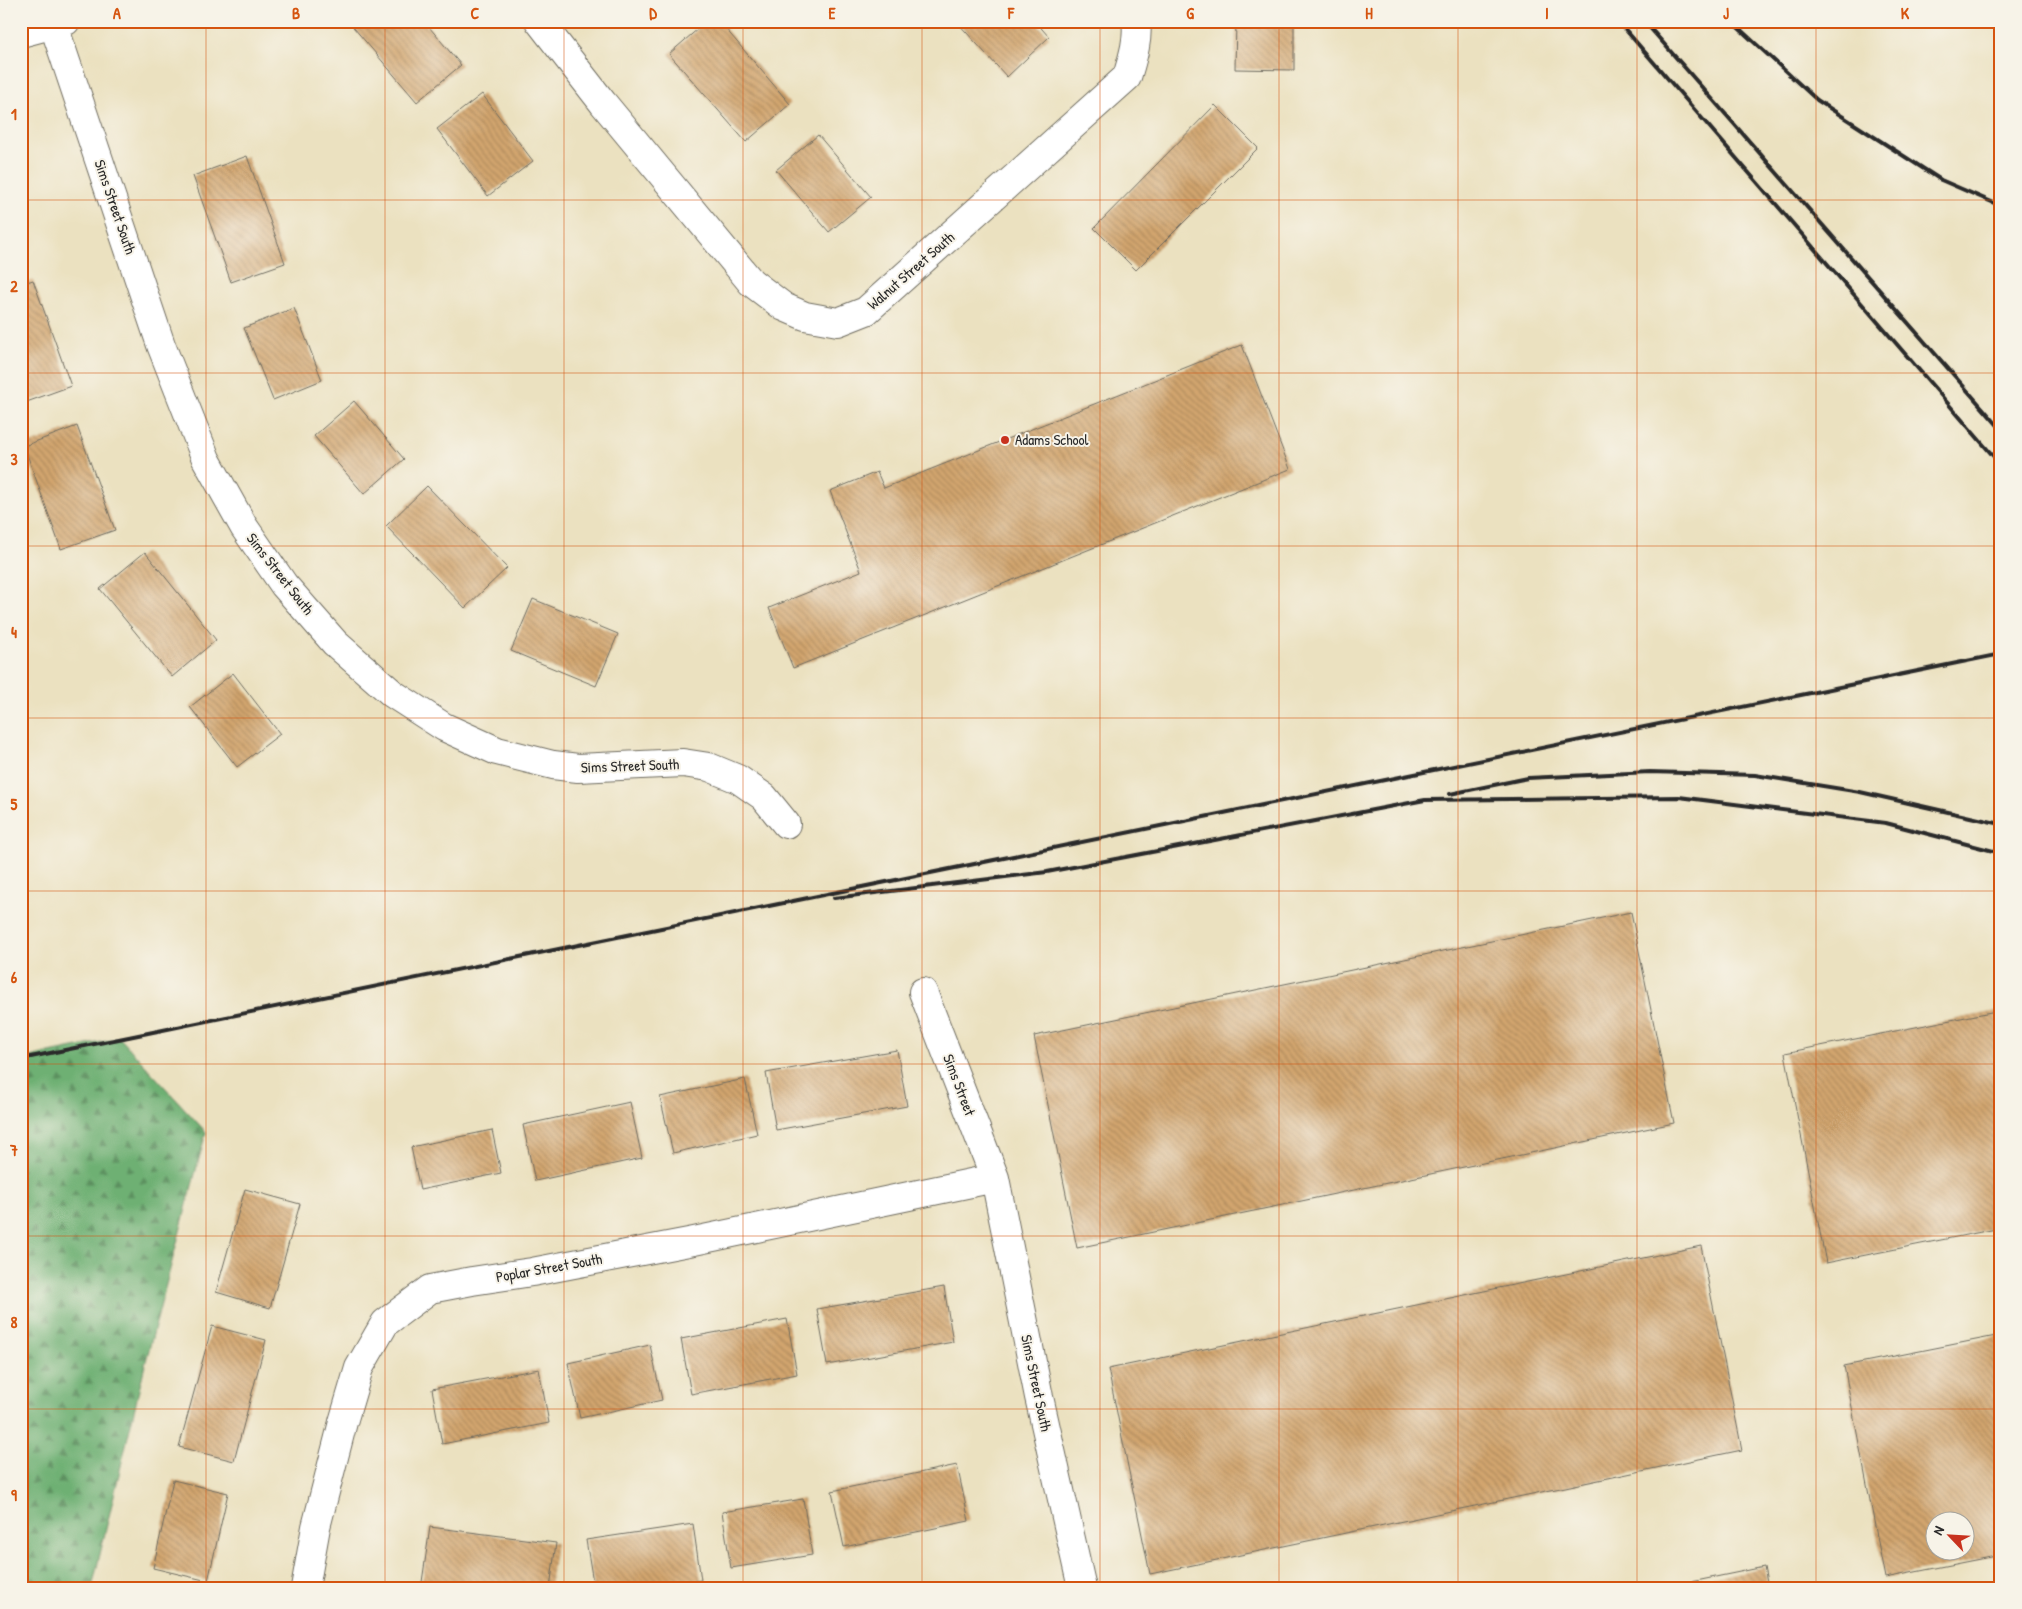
<svg xmlns="http://www.w3.org/2000/svg" width="2022" height="1609" viewBox="0 0 2022 1609" font-family="'Patrick Hand',sans-serif">
	<style>
		.forest { fill: url(#forest-firs); stroke: #4c6e4f }
		.building { fill: url(#building-back-hatch); fill-rule: evenodd }
		.lines { fill: none; stroke-linecap: round; stroke-linejoin: round }
		.minor-casing { stroke: #6e6b5f; stroke-width: 30 }
		.minor { stroke: #fff; stroke-width: 28 }
		.rail { stroke: #2b2b2b; stroke-width: 4 }
		.grid { fill: none; stroke: #d5540f; stroke-width: 1; stroke-opacity: 0.55 }
		.poi-dot { fill: #c8321e; stroke: #f7f3e8; stroke-width: 2 }
		.labels { text-anchor: middle; stroke-width: 4; stroke-linejoin: round; paint-order: stroke }
		.street-label { font-size: 15px; fill: #2b2b2b; stroke: #f7f3e8 }
		.poi-label { font-size: 15px; fill: #2b2b2b; stroke: #f7f3e8; text-anchor: start }
		.neatline { fill: none; stroke: #d5540f; stroke-width: 2 }
		.grid-label { font-size: 16px; text-anchor: middle; font-weight: bold; fill: #d5540f }
	</style>
	<defs>
		<pattern id="forest-firs" width="22" height="20" patternUnits="userSpaceOnUse" patternTransform="scale(1.25)"><rect width="22" height="20" fill="#6eb073"/><path d="M5 1l3.5 6h-7zM16 11l3.5 6h-7z" fill="#5b8f5f"/></pattern>
		<pattern id="building-back-hatch" width="6" height="6" patternUnits="userSpaceOnUse" patternTransform="scale(1.25)"><rect width="6" height="6" fill="#d2a56e"/><path d="M-1 5l2 2M0 0l6 6M5-1l2 2" fill="none" stroke="#ab875b"/></pattern>
	</defs>
	<rect width="100%" height="100%" fill="#f7f3e8"/>
	<filter id="ink" filterUnits="userSpaceOnUse"><feTurbulence type="fractalNoise" baseFrequency=".02" numOctaves="2"/><feDisplacementMap in="SourceGraphic" scale="10" xChannelSelector="R" yChannelSelector="G"/><feConvolveMatrix kernelMatrix="1 2 1 2 8 2 1 2 1" color-interpolation-filters="sRGB"/></filter>
	<filter id="wash" filterUnits="userSpaceOnUse"><feTurbulence type="fractalNoise" baseFrequency=".0096" numOctaves="4" result="noise"/><feDisplacementMap in="SourceGraphic" scale="20" xChannelSelector="R" yChannelSelector="G"/><feGaussianBlur stdDeviation="1.12" result="paint"/><feColorMatrix in="noise" values="0 0 0 0 0 0 0 0 0 0 0 0 0 0 0 0 0 1.4 0 .05"/><feComposite in="paint" operator="in"/></filter>
	<g filter="url(#wash)">
		<rect width="100%" height="100%" fill="#ebe1c0"/>
		<path class="forest" d="M120 1038 206 1132 145 1365 92 1588H21V1059Z"/>
		<g id="blocks">
			<path class="building" d="M348 21H424L461 65 417 102Z
				M707 21H719L790 104 746 142 669 54Z
				M956 21H1035L1049 37 1007 77Z
				M1236 21H1294V70L1235 69Z
				M482 94 533 161 488 196 437 129Z
				M1215 105 1258 148 1136 270 1094 228Z
				M818 135 871 197 829 232 776 170Z
				M247 156 285 263 231 282 193 176Z
				M33 280 71 386 21 404V284Z
				M294 308 322 380 273 400 244 328Z
				M1242 345 1290 469 793 668 769 608 861 571 830 491 877 472 884 488Z
				M354 401 404 459 364 494 314 436Z
				M77 426 115 530 61 549 24 446Z
				M427 486 507 568 465 608 386 526Z
				M145 552 216 640 172 677 100 589Z
				M533 599 618 634 596 686 511 651Z
				M233 673 280 734 237 767 190 707Z
				M1631 912 1674 1123 1077 1248 1034 1036Z
				M2001 1010V1228L1826 1263 1785 1053Z
				M897 1050 907 1106 776 1130 766 1073Z
				M745 1079 757 1134 673 1153 660 1097Z
				M630 1102 642 1158 535 1181 523 1125Z
				M492 1130 501 1173 420 1190 411 1147Z
				M245 1189 300 1204 270 1308 216 1292Z
				M1701 1246 1742 1450 1150 1574 1108 1369Z
				M944 1287 953 1342 827 1365 817 1309Z
				M787 1319 797 1374 691 1394 681 1339Z
				M212 1326 266 1340 234 1461 179 1447Z
				M2001 1335V1555L1885 1578 1844 1366ZM1934 1522H1964V1552H1934Z
				M650 1345 662 1400 580 1418 568 1363Z
				M539 1369 549 1423 442 1444 432 1389Z
				M957 1465 969 1521 844 1547 832 1491Z
				M173 1480 228 1493 208 1581 153 1568Z
				M803 1499 812 1555 731 1568 722 1512Z
				M693 1524 701 1580 649 1588H594L586 1540Z
				M430 1527 556 1543 550 1588H466L422 1582Z
				M1764 1567 1768 1588H1667V1587Z"/>
		</g>
	</g>
	<g filter="url(#ink)">
		<use href="#blocks" fill-opacity="0" stroke="#6e6b5f" stroke-width="1"/>
		<g class="lines">
			<g class="minor-casing">
				<path id="minor" d="M539 21 603 103 751 282 784 307 805 316 838 322 866 311 1127 77C1132 60 1139 39 1136 21
					M54 26 161 345 206 459 244 527 284 585 335 643 393 694 444 727 497 751 553 765 578 768 683 763 709 767 738 779 764 797 786 824
					M21 33 66 21
					M923 992 995 1178 1039 1397 1082 1588
					M305 1588 316 1527 343 1422 359 1368 385 1323 430 1289 472 1281 532 1272 694 1241 995 1178"/>
			</g>
			<use href="#minor" class="minor"/>
			<path class="rail" d="M1618 21 2001 465
				M1644 21 2001 429
				M1731 21 1817 100 1941 180 2001 206
				M1450 794 1528 778 1650 772 1755 775 1860 792 2001 824
				M834 898 1047 872 1425 800 1679 797 1886 823 2001 853
				M21 1059 2001 654"/>
		</g>
	</g>
	<path class="grid" d="M206 21V1588M385 21V1588M564 21V1588M743 21V1588M922 21V1588M1100 21V1588M1279 21V1588M1458 21V1588M1637 21V1588M1816 21V1588M21 200H2001M21 373H2001M21 546H2001M21 718H2001M21 891H2001M21 1064H2001M21 1236H2001M21 1409H2001"/>
	<circle class="poi-dot" cx="1005" cy="440" r="5"/>
	<g class="labels">
		<g class="street-label">
			<text transform="translate(115 207) rotate(71)" y="5">Sims Street South</text>
			<text transform="translate(911 271) rotate(-41)" y="5">Walnut Street South</text>
			<text transform="translate(280 574) rotate(52)" y="5">Sims Street South</text>
			<text transform="translate(630 766) rotate(-2)" y="5">Sims Street South</text>
			<text transform="translate(959 1085) rotate(69)" y="5">Sims Street</text>
			<text transform="translate(549 1268) rotate(-10)" y="5">Poplar Street South</text>
			<text transform="translate(1036 1383) rotate(78)" y="5">Sims Street South</text>
		</g>
		<g class="poi-label">
			<text x="1015" y="445">Adams School</text>
		</g>
	</g>
	<rect width="2022" height="1609" fill="none" stroke="#f7f3e8" stroke-width="55"/>
	<g transform="translate(1950 1536) rotate(295)"><circle r="24" fill="#f7f3e8" stroke="#a5a39c"/>
	<path d="M0-4L9 19L0 12L-9 19Z" fill="#c8321e"/>
	<text y="-8" font-size="14" font-weight="bold" text-anchor="middle" fill="#2b2b2b">N</text>
	</g>
	<rect x="28" y="28" width="1966" height="1554" class="neatline"/>
	<g class="grid-label">
		<text x="117" y="19">A</text>
		<text x="296" y="19">B</text>
		<text x="475" y="19">C</text>
		<text x="653" y="19">D</text>
		<text x="832" y="19">E</text>
		<text x="1011" y="19">F</text>
		<text x="1190" y="19">G</text>
		<text x="1369" y="19">H</text>
		<text x="1547" y="19">I</text>
		<text x="1726" y="19">J</text>
		<text x="1905" y="19">K</text>
		<text x="14" y="120">1</text>
		<text x="14" y="292">2</text>
		<text x="14" y="465">3</text>
		<text x="14" y="638">4</text>
		<text x="14" y="810">5</text>
		<text x="14" y="983">6</text>
		<text x="14" y="1156">7</text>
		<text x="14" y="1328">8</text>
		<text x="14" y="1501">9</text>
	</g>
</svg>
